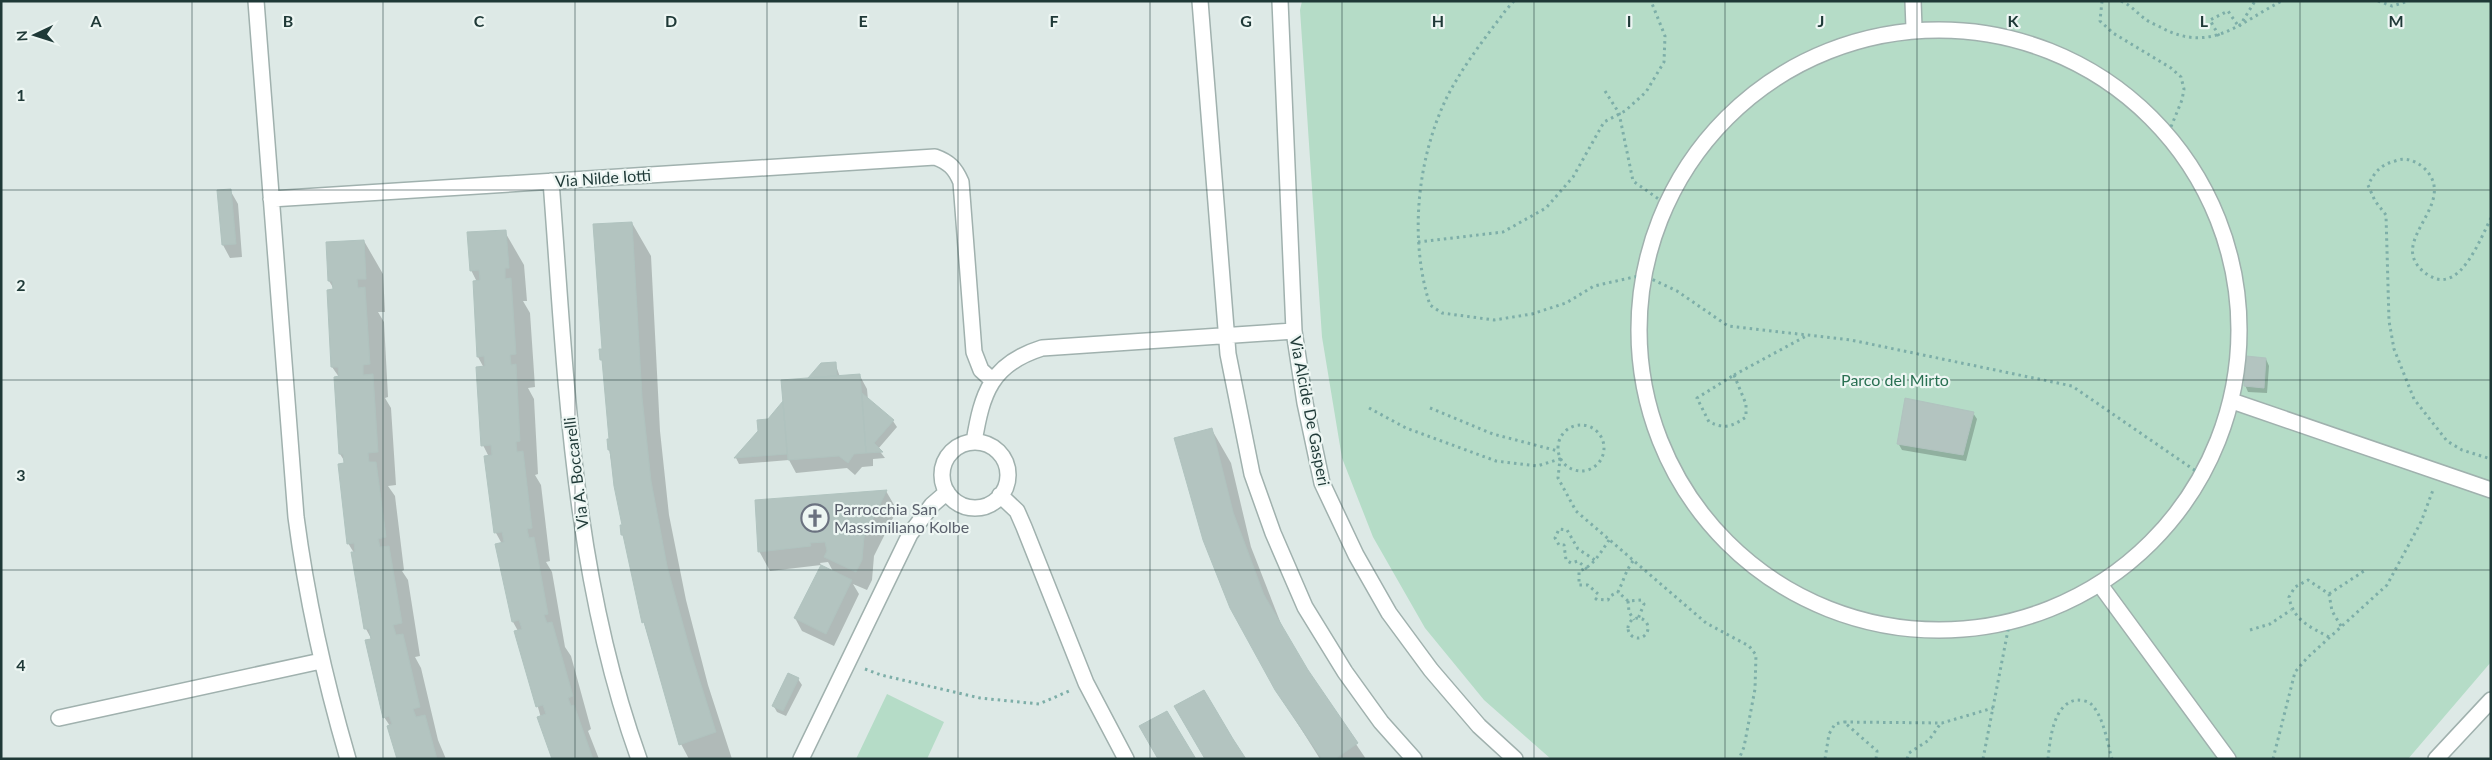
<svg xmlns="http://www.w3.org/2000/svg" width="2492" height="760" viewBox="0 0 2492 760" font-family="Lato,sans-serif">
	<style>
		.green { fill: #b5dcc7 }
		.shadow { fill: #0003 }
		.building { fill: #b3c4c0; stroke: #b0c3bf }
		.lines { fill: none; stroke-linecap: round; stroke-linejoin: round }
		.minor-casing { stroke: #a0b1ae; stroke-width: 18 }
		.path { stroke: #7daea8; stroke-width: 3; stroke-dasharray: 2.5 4; stroke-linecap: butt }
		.minor { stroke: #fff; stroke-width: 15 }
		.grid { fill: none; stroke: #1f3937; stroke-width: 1; stroke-opacity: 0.55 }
		.labels { text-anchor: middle; stroke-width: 4.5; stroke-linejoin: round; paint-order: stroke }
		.street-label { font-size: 16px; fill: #1f3937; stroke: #edf6f3 }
		.park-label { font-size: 16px; fill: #297052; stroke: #edf6f3 }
		.worship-label { font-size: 16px; fill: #5b616d; stroke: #edf6f3; text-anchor: start }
		.grid-label { font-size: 16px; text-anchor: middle; font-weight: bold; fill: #1f3937; stroke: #edf6f3; stroke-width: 4.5; stroke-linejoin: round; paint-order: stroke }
	</style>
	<rect width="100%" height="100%" fill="#dde9e6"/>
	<path class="green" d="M1302 1H2491V662L2408 759H1551L1484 700 1425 628 1373 537 1342 458 1322 337 1300 10Z
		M887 694 944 722 927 759H856Z"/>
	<path class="shadow" d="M230 190 238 204 242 257 230 258 223 245Z
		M632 223 651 256 660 431 669 515 686 600 708 685 732 759H689L681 744 641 613 626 542 622 534 623 526 609 449 611 440 604 364 601 359Z
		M505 232 524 265 527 301H523L530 313 535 387 528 388 534 399 538 474 535 475 541 485 550 561 546 562 552 572 565 647 571 656 591 729 588 731 599 759H553L516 632 518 631 513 622 502 544 496 533 486 457H489L483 445 484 368 478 357 477 282 471 270Z
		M364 241 383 274 385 312H378L384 322 388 397 385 398 391 408 396 485 388 486 395 496 404 570 402 571 408 580 420 656 415 657 421 668 438 740 446 759H398L390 726 384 717 372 640 366 629 354 553 348 543 345 462 340 454 339 377 332 367 334 289 329 281Z
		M2266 359 2269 366 2267 393 2248 392 2245 385Z
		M835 363 840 377 860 376 867 389 868 400 893 421 897 427 878 449 885 458 873 459V466L862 467 855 475 847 468 796 473 789 460 739 464 736 458 768 420 810 379Z
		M1973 413 1977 419 1966 461 1902 450 1898 443Z
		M1212 430 1231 463 1251 547 1283 629 1307 671 1366 759H1320L1276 689Z
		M886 491 897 510 874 556 872 580 867 590 853 584 859 594 834 646 802 631 795 618 834 573 828 562 820 563 821 565 770 571 759 551Z
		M798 679 802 685 786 716 777 712 773 705Z"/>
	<path class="building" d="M231 189 236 244 222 245 217 190Z
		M632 222 642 397 651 481 667 566 690 650 716 732 679 745 644 622 642 623 623 535H621L620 525H622L614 486 610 450H608L607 439H609L602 360H600L599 349H602L593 224Z
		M506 230 509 268H505V279L511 278 516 354 510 355 511 365 516 364 520 441 516 442 517 452 523 451 532 528 527 529 529 538 534 537 548 614 544 615 547 623 552 622 573 696 568 698 571 706 574 705 593 759H552L537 717 546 714 543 705 536 707 514 631 522 629 519 620 512 622 495 544 504 542 502 532 494 533 484 456 492 455 491 445 481 446 476 367 485 366 484 356 477 357 473 281 480 280 479 270 470 271 467 232Z
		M364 240 366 279H357L358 288 365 287 370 364 363 365V375L373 374 378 452 368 453 369 462H376L386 537 378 539 380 547 389 546 402 623 393 625 396 635 403 634 420 707 413 709 416 717 425 715 437 759H397L387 726 392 724 389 716 383 718 365 640 371 639 369 629H364L351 552H355L354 543 347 544 338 464 344 463 343 454H339L334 377 339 376 338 367H331L327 290 333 289 332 281H328L326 242Z
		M2246 356 2266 358 2264 388 2244 386Z
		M836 362 837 376 808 378 821 363Z
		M860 374 866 453 854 454 848 463 839 456 788 460 781 380Z
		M862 393 894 420 874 443 883 452 866 453Z
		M1905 398 1974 412 1963 455 1897 444Z
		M783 401 787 454 734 458 758 431 757 420 768 419Z
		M1212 428 1233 512 1264 595 1308 670 1358 743 1335 759H1322L1275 690 1230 608 1203 540 1174 438Z
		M887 490 864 537 862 560 856 572 824 557 827 551 825 542 810 543 811 546 758 552 755 500Z
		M821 565 852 580 826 634 794 618Z
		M788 673 799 678 783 711 772 706Z
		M1204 690 1233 739 1246 759H1205L1174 706Z
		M1167 711 1196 759H1158L1139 726Z"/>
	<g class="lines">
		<g class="minor-casing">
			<path id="minor" d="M256 1 296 517C307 601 324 677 348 759
				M1200 1 1228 354 1252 474 1273 533 1305 607 1345 672 1381 722 1414 759
				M1280 1 1294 331 1305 403 1322 483 1356 555 1389 613 1431 670 1479 726 1515 759
				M1913 1 1914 28
				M1639 330a300 300 0 1 1 600 0a300 300 0 1 1-600 0Z
				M551 181C566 376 572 574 639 759
				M271 199 935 157C949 162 955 168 961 182L974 352 981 370 992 380
				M2232 401 2491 490
				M974 442C982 393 991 364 1042 348L1294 331
				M942 475a33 33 0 1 1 66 0a33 33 0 1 1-66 0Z
				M1000 495 1017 511 1024 527 1086 683 1126 759
				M2101 586 2228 759
				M59 718 321 661
				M801 759 910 534 932 505 947 492
				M2436 759 2491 700"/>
		</g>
		<path class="path" d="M1514 1 1506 10C1485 38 1462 67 1446 99 1417 160 1409 240 1430 305L1442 313 1494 320 1532 314 1566 303 1594 286 1643 275 1677 291 1728 326 1851 340 2072 386 2203 476
			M2102 1 2100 21 2113 33 2171 68 2181 77 2184 89 2182 100 2168 134
			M2121 1C2131 5 2137 13 2145 19 2150 23 2157 25 2162 28 2212 54 2240 22 2282 1
			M2378 1 2392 6 2409 1
			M2219 36 2210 20 2228 11 2239 27 2255 1
			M1605 91 1619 113 1633 181 1667 205
			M2491 218C2481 237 2461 292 2432 277 2425 274 2417 267 2414 259 2403 231 2457 198 2423 167 2414 160 2405 157 2395 161 2380 165 2375 172 2368 185L2375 201 2386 215 2389 321 2394 349 2414 399 2447 441 2462 450 2491 459
			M1418 242 1503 232 1546 208 1573 177 1604 122 1625 111 1646 92 1664 62 1665 36 1651 1
			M1734 375 1746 404V417C1731 427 1725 429 1709 422L1697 398Z
			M1734 375 1808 335
			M1369 408 1406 428 1496 461 1537 466 1560 459 1558 478 1576 511 1706 623 1749 646 1756 655 1755 689 1744 747 1739 759
			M1430 408 1493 434 1558 451
			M1558 448a23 23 0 1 1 46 0a23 23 0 1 1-46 0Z
			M1609 540C1601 552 1593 567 1579 571V585H1588L1598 594 1596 599 1608 600 1610 596 1618 592
			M1633 561C1626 570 1623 582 1618 592L1628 601 1641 600 1644 604 1638 619
			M1587 569 1578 561 1571 563 1566 560 1564 545H1559L1555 538 1559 529 1567 530 1578 549 1595 560
			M2329 594 2364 571
			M1628 601 1629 612 1634 620
			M1628 628a10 10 0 1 1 20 0a10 10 0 1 1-20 0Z
			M2250 630 2270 624 2291 610
			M2329 637C2310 627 2293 620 2289 597L2295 587 2308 580 2329 594 2332 611 2341 626
			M865 669 881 675 980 698 1039 704 1069 691
			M1825 759 1829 734 1835 724 1844 722
			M1876 759 1877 751 1844 722 1942 723 1993 708
			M1907 759 1909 753 1929 740 1941 723
			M1983 759 2009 625
			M2048 759C2050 740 2053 703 2077 700 2081 700 2088 701 2091 704 2104 717 2107 742 2112 759
			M2273 759 2295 672 2307 658 2387 585 2421 522 2433 490"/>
		<use href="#minor" class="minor"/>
	</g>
	<path class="grid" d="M192 1V759M383 1V759M575 1V759M767 1V759M958 1V759M1150 1V759M1342 1V759M1534 1V759M1725 1V759M1917 1V759M2109 1V759M2300 1V759M1 190H2491M1 380H2491M1 570H2491"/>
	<defs>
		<g id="church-ring" transform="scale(1.4375)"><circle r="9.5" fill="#edf6f3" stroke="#6b7280" stroke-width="1.5"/><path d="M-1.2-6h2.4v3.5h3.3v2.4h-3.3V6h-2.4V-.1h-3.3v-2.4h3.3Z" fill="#6b7280"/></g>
	</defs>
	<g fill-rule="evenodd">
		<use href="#church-ring" x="815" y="518"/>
	</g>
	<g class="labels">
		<g class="street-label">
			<text transform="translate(603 178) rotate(-4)" y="6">Via Nilde Iotti</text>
			<text transform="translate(1310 411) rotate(79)" y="6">Via Alcide De Gasperi</text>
			<text transform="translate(576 473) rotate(-97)" y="6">Via A. Boccarelli</text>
		</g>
		<g class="park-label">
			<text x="1895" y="386">Parco del Mirto</text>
		</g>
		<g class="worship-label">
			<text x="834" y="515">Parrocchia San<tspan x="834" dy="18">Massimiliano Kolbe</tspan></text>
		</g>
	</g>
	<g class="grid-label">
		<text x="96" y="27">A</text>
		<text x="288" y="27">B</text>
		<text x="479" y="27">C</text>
		<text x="671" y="27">D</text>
		<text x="863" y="27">E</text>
		<text x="1054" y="27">F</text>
		<text x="1246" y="27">G</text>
		<text x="1438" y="27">H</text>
		<text x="1629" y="27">I</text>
		<text x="1821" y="27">J</text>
		<text x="2013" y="27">K</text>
		<text x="2204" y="27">L</text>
		<text x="2396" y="27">M</text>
		<text x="21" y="101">1</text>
		<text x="21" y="291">2</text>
		<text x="21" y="481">3</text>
		<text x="21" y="671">4</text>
	</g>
	<rect width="2492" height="760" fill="none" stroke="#1f3937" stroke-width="5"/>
	<g transform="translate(35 35) rotate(266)" stroke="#edf6f3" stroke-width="4" paint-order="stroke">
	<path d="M0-4L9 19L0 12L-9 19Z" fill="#1f3937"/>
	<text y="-8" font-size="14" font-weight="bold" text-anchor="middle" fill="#1f3937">N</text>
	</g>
</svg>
